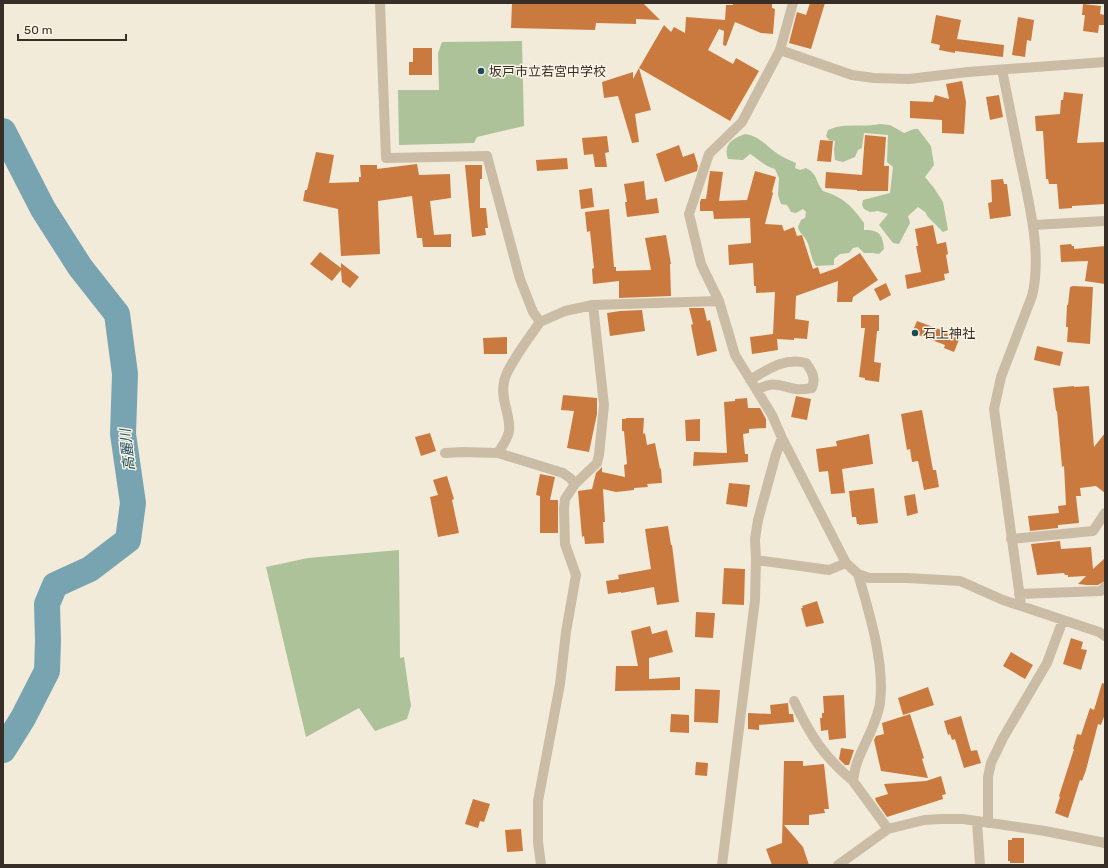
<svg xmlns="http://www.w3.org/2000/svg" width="1108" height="868" viewBox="0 0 1108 868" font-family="Rubik,'Noto Sans JP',sans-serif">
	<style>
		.green { fill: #adc299 }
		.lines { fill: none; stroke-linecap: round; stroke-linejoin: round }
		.river { stroke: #78a4b1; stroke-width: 26 }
		.building { fill: #cb7a3f }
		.minor { stroke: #cbbda5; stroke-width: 10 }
		.tertiary { stroke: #cbbda5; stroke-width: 10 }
		.poi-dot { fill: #1b4a5a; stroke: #faf5e6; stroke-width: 1.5 }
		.labels { text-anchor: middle; stroke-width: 3; stroke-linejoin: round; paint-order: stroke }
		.poi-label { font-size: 13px; fill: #372f27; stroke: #faf5e6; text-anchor: start }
		.water-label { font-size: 14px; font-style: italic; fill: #1b4a5a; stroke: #faf5e6 }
	</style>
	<rect width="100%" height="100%" fill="#f3ebda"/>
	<path class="green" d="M522 41 524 126 477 137 474 143 399 145 398 90H439L438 53 442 42Z
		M880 124 890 125 904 133 914 129H918L931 146 934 165 925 177 934 188 943 202 948 230 943 232 928 217 925 212 918 207 908 216 910 223 899 244 893 243 879 225 888 214 878 211 870 212 864 209 862 205 863 200 890 193 893 167 887 162 888 135 864 133 862 148 858 150 855 157 843 162 835 160 834 150 835 141 829 140 826 136 828 130C846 122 862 128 880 124Z
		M745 134C760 136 767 147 778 154 784 158 790 160 796 163L795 168 800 170 806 168 811 171 815 176 819 185 823 191C843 197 852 206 864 223V230C879 229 883 235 884 249L879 254 872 253H864L858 247 853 248 849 253 840 254 834 259V265L816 266C810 258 811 247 805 238 802 234 799 232 798 227L801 220 805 218 806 212 803 209 796 213 791 212 787 205 781 204 778 195 779 178 775 169C764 166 760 160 750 154L743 160 728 159C723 144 732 139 745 134Z
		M399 550 400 658 404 657 411 706 407 719 375 731 359 708 306 737 266 567 308 558Z"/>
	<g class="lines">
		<path class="river" d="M3 131 43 209 80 267 117 314 125 374 123 434 133 503 128 540 90 569 55 585 47 604 48 641 47 671 23 718 3 750"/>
	</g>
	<path class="building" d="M512 3H643L660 20 636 19V24L596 23 595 30 511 28Z
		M733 3H772V8L775 9 773 34 761 33 735 22 726 46 723 45 724 31 719 29 708 50 733 64 736 58 759 71 730 121 639 68 664 25 671 32 674 27 685 33 686 17 725 20 726 5H733Z
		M810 3H825L811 49 789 43 797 12 806 15Z
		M1083 4 1101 6 1100 14 1105 15V25H1099L1098 33 1083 31 1085 15H1082Z
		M936 15 961 20 957 39 1004 45 1003 57 955 51V53L939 50 940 45 931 43Z
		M1018 17 1034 20 1031 41 1027 40 1025 57 1012 55Z
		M413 48H432V75H409V62H413Z
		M639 68 651 110 635 114 639 142 632 143 618 96 604 98 602 82 633 72V79Z
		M962 81 966 102 964 134 942 133V120L910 118V101L933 102 935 95 949 99 946 84Z
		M1064 92 1083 94 1077 143 1105 142V204L1072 206V208L1059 209 1057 184H1049L1048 179H1046L1043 131H1036L1035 116 1060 114 1061 100H1063Z
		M999 95 1003 117 990 120 986 97Z
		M865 135 886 137 884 166H889L888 191H857V190L825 188 826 172 862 175Z
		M607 136 609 152 605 153 607 167H595L593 154 584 155 582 138Z
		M820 140 833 141 831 162 817 161Z
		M679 145 683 157 694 153 698 166 697 171 665 182 656 154Z
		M316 152 334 155 329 183 359 182V177H361L360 165H377V169L417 164 419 175 450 174 451 198 430 201 434 235 451 234V247H423L422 238H417L412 196 378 201 380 254 341 256 338 209 303 201 305 190H307Z
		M567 158 568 169 537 171 536 160Z
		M465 165H482V179H480V208H486L488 228H485L486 235 472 237Z
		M710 171 723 172 719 201 747 200 755 171 776 177 772 192 773 193 765 224 782 225 784 231 794 227 797 236 802 235 813 269 818 267 820 274 837 268 860 253 878 280 853 297 852 302H837L838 281 796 296 795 319 809 321 807 339 794 338V340L777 339 778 350 752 354 750 337 773 334 775 292 756 293V286H754L753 263 729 265 728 245 751 243 750 218 714 219 713 211H700V202L701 199H706Z
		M1003 179 1004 184H1007L1011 216 990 219 988 203 992 202 991 180Z
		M644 181 646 200 657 198 659 213 627 217 625 202H627L624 184Z
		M592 188 594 207 581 209 579 190Z
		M609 209 614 267H616V271L651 270 645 238 666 235 671 264H670L671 296 619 298V281L593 284 592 269 594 268 590 231 587 232 585 212Z
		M933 225 937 244 946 242 948 254 946 255 949 273 944 274 945 280 907 289 905 275 921 272 916 246H918L915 229Z
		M1071 244 1072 246H1074V249L1105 246V284L1085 281 1088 261 1061 262 1060 245Z
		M320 252 341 268V263L359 277 350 288 342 282 341 270 332 281 310 264Z
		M886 283 891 295 880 301 874 289Z
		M1073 286 1093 287 1090 344 1067 342 1068 327H1066L1067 305H1068L1070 287Z
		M689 308H704L707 321 710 320 717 351 697 356 691 325 693 324Z
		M642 310 645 331 610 336 607 313 620 311Z
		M861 315H879V331H877L874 362 881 363 879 382 865 380V378L859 377 865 328H861Z
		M917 321 960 337 954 352 944 348 945 345 916 334 914 328Z
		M507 337V354H484L483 338Z
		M1037 346 1063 352 1060 366 1034 360Z
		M1074 386V387L1089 386 1094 447 1105 433V493L1096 486 1080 488 1081 496H1076L1079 523 1058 525V528L1030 531 1028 516 1059 513 1058 506 1066 505 1064 466 1062 467 1057 411H1056L1053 388Z
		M563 395 597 398V414L589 452 567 448 574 411 561 410Z
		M796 396 811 399 807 420 791 417Z
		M747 398 748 408H760L766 419V428L749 429V433L743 434 745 454H743H748V462L693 466 694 452 727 453 724 402 735 401V399Z
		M922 410 933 470H936L939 487 924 490 918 461 912 462 910 449 907 450 901 414Z
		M626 418H644L643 434 645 433 647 445 655 443 660 469 661 468 662 483 647 484 648 487 634 488V490L616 492 603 489 605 522H603L604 543 585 544 584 536 582 537 578 491 592 489 596 473 602 467V472L625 477 624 465 627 464 624 431H622V419H626Z
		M700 419V441H686L685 420Z
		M430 433 436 451 421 456 415 437Z
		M869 434 873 464 842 469 845 493 831 494 828 471 819 472 816 449 837 446 836 441Z
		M540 474 555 477 550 500H558V533H540V496L536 495Z
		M447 476 454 499 452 500 459 533 438 537 430 497 438 495 433 480Z
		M729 483 750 485 747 507 726 504Z
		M874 488 878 523 859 525V524H857L856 517H852L849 491Z
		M915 494 918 513 907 516 904 496Z
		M668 526 671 545H672L679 602 657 605 654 587 621 593V592L608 594 606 581 619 579 618 575 651 569 645 529Z
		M1060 541 1061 549 1091 547 1093 569 1105 558V581L1098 585H1087L1078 584 1086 576 1068 577V575H1065L1064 573 1037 575 1031 544Z
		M724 568 745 569 744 605 722 604Z
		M817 601 824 623 806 627 801 608H803L802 606Z
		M696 612 715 613 713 638 695 637Z
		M650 626 652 634 667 630 673 652 649 658V679L680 677V690L615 691 616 666H638L631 631Z
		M1071 638 1083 642 1081 649 1087 650 1081 670 1063 664Z
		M1011 652 1033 665 1025 679 1003 666Z
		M1102 683 1105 684V714L1101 725 1098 724 1086 770 1082 781 1080 780 1068 818 1055 813 1060 797 1059 796 1074 749H1073L1077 734 1081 735 1090 708 1094 710Z
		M928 687 934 705 903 715 898 698Z
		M695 689 720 690 718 723 694 722Z
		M844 695 846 738 829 740 828 730 821 731 820 718H822V713H824L823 696Z
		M788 703 789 714H793L794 722 759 725V730L748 729V713L771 714 770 705Z
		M671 714 689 715V733L670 732Z
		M910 714 924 758 922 759 928 778 881 771 874 740 876 736 884 734 882 723Z
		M961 716 971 751 977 750 981 763 964 768 955 739 952 740 950 734 948 735 944 721Z
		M841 748 854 750 849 765H845L839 759Z
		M784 761H803V766L824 764 829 809H824L825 813 809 815V825H784L803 847 809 865H772L766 849 782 843Z
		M696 762 708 763 707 776 695 775Z
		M941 776 946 794 942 795 943 799 887 817 876 801 875 798 888 794 884 784 926 781Z
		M473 799 490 804 484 822 480 821 478 828 465 824Z
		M521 829 523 851 507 852 505 830Z
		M1012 838H1024V863H1010V861H1008V840H1012Z"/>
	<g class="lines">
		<path class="minor" d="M380 3 386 158 487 156 520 279 533 312 540 322 565 311 593 305 719 301
			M793 3 780 50 742 122 709 154 689 214 701 264 719 301 735 355 772 415 782 438 846 563 858 574 869 578H907L960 581 1003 600 1099 632 1105 636
			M1002 70C1009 103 1015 136 1022 169 1030 207 1042 257 1032 296L1001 377 994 409 1021 605
			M1033 225 1105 221
			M750 380C767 370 784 357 806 363 812 371 816 378 812 388 807 389 802 390 796 389 778 386 775 380 757 390
			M445 453 463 452 498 453 563 473 570 478 575 484
			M498 453C502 446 508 439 509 431 511 415 500 400 504 382 506 368 531 335 540 322
			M1011 539 1093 531 1105 513
			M756 560 829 570 846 563
			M858 574C869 612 885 663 880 703 877 723 865 742 858 760 855 767 854 774 853 781L888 829
			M1019 594 1101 591 1105 587
			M794 701C810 735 824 757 853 781
			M977 822 980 865
			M988 823V777L991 763 1003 738 1047 663 1063 620
			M541 865 538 842V801L560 684 566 632 576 575 565 544 564 509 565 499 575 484 597 463 599 455 604 405 593 305
			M722 865 755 600 756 560 755 539 758 520 776 454 782 438
			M838 865 888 829 924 820 941 819H963L1045 831 1105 843"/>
		<path class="tertiary" d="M780 50 852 75 874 78 909 79 968 72 1105 62"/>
	</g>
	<g class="poi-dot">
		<circle cx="481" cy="71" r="4"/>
		<circle cx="915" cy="333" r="4"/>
	</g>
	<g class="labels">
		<g class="poi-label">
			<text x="489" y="76">坂戸市立若宮中学校</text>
			<text x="923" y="338">石上神社</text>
		</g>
		<g class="water-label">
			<text transform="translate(127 450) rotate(-96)" y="5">高麗川</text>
		</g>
	</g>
	<rect width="1108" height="868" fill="none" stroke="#372f27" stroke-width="8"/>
	<path d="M18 34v6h108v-6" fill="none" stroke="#372f27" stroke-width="2"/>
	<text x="24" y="34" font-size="12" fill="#372f27" stroke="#faf5e6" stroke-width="3" paint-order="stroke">50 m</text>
</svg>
